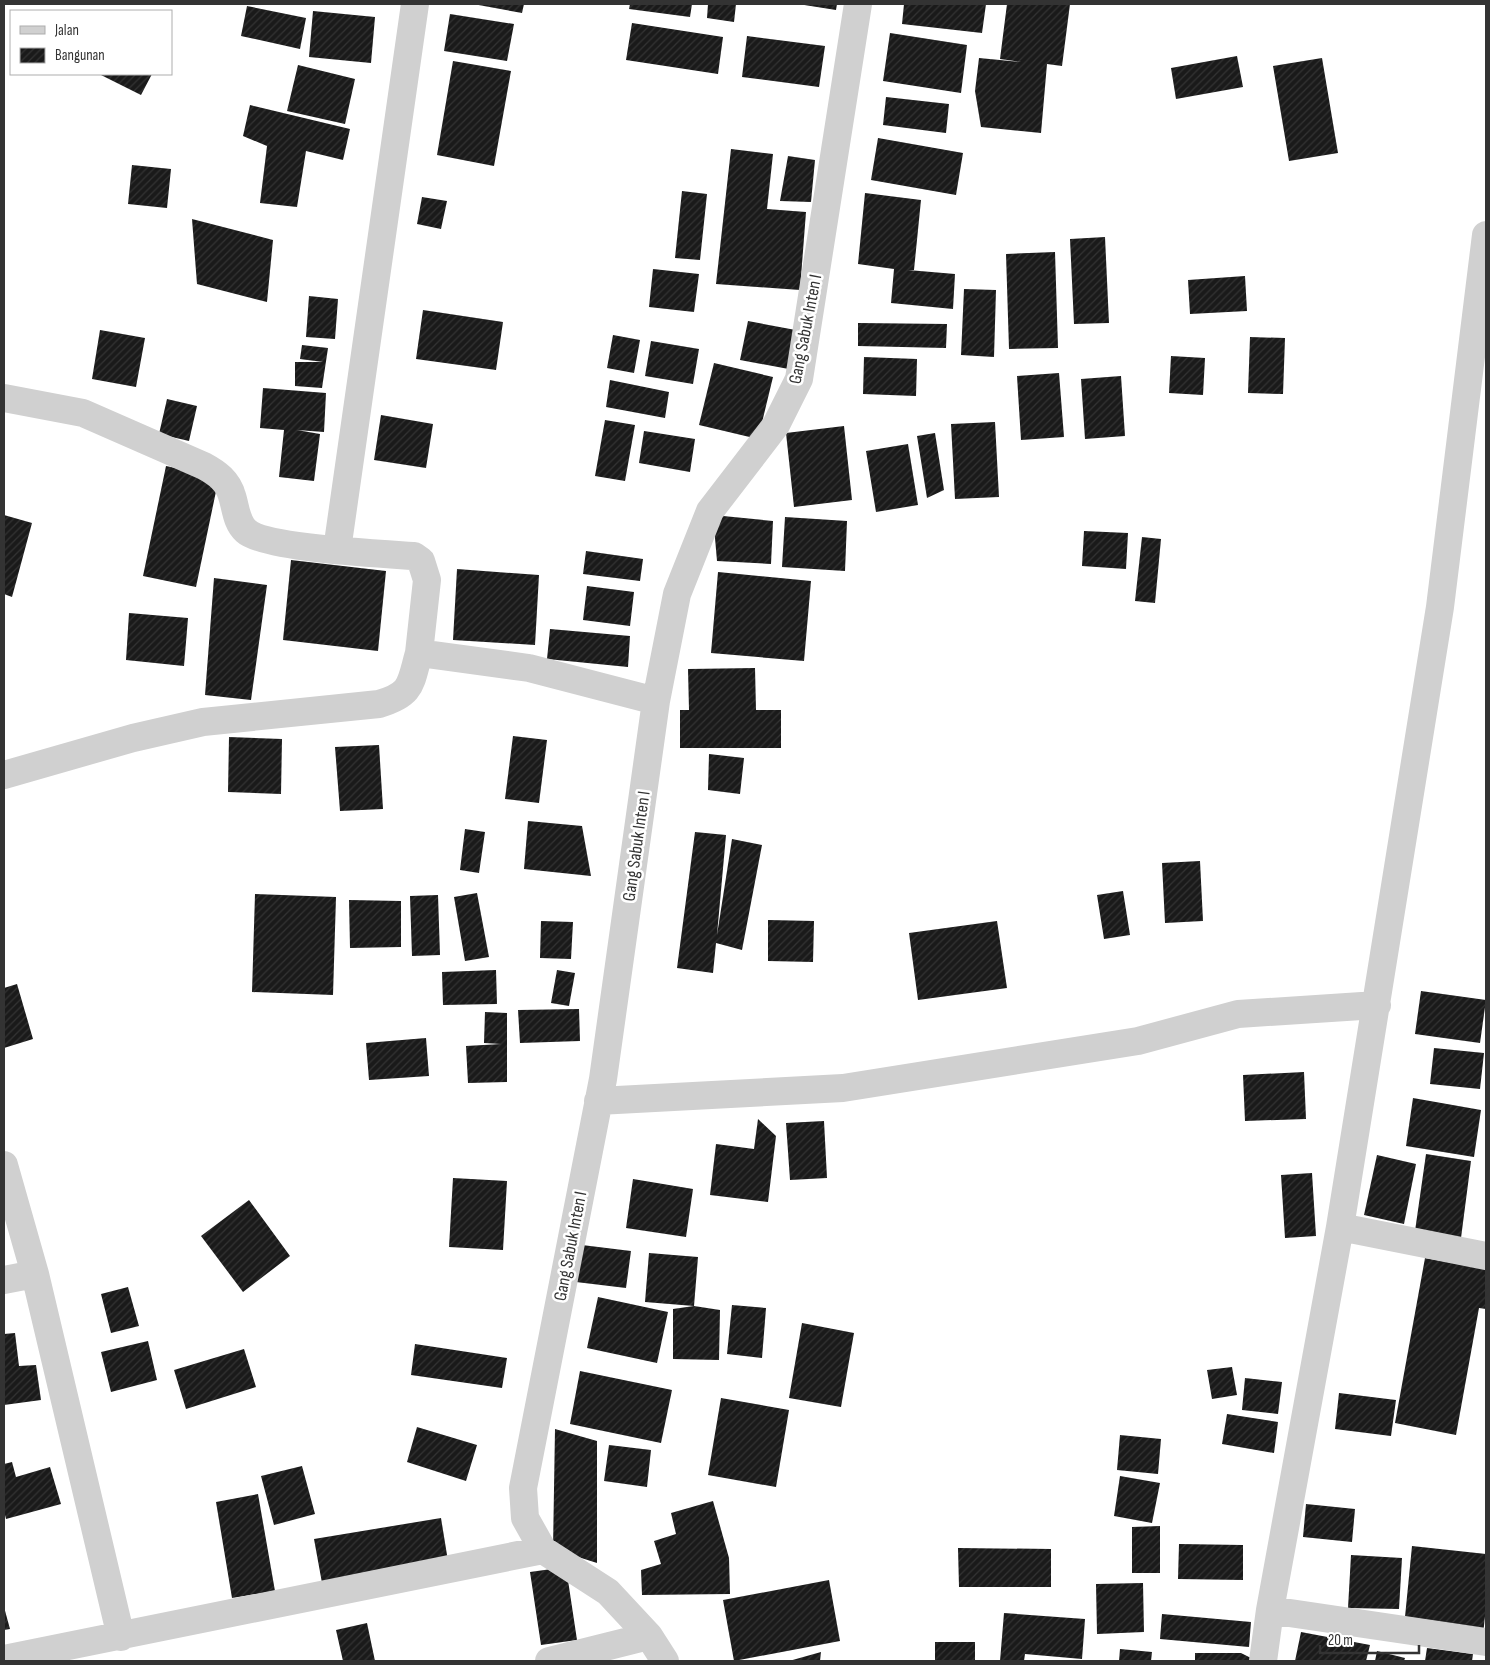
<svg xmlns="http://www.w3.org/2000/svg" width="1490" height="1665" viewBox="0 0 1490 1665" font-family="'Sofia Sans Condensed',sans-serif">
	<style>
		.building { fill: url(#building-hatch) }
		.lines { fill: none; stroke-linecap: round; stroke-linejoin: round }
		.minor { stroke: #d0d0d0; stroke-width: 28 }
		.labels { text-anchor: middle; stroke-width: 5; stroke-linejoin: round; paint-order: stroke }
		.street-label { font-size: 18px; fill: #333; stroke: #fff }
	</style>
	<defs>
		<pattern id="building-hatch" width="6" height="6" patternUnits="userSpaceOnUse" patternTransform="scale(1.25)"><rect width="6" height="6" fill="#1a1a1a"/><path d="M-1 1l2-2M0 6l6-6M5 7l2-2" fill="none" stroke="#333"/></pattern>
	</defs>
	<rect width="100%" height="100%" fill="#fff"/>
	<path class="building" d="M473 4H524L522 13Z
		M630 4H692L690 17 629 9Z
		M708 4H736L734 22 707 18Z
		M798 4H837L836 10Z
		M904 4H986L982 33 902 24Z
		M1007 4H1070L1062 66 1047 64 1041 133 981 127 975 91 979 58 1022 62 1000 59Z
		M247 6 306 18 300 49 241 36Z
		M313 11 375 17 371 63 309 57Z
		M450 14 514 24 507 61 444 51Z
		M632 23 723 37 718 74 626 60Z
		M890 33 967 45 961 93 883 81Z
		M747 36 825 46 819 87 742 77Z
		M1237 56 1243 87 1176 99 1171 68Z
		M1322 58 1338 153 1289 161 1273 66Z
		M453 61 511 71 494 166 437 155Z
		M298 65 355 79 345 124 287 111Z
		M99 74H152L141 95Z
		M886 97 949 104 946 133 883 125Z
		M250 105 350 129 343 160 306 151 297 207 260 203 267 146 243 136Z
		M878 138 963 153 956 195 871 180Z
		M731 149 773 154 767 209 806 212 800 290 716 284Z
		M788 156 815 160 811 202 780 201Z
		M132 165 171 169 167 208 128 204Z
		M682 191 707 194 700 260 675 258Z
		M865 193 921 200 914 270H908L955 274 953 309 891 303 894 269 858 264Z
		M422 197 447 201 441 229 417 224Z
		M192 219 273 240 267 302 197 284Z
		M1105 237 1109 323 1074 324 1070 239Z
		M1055 252 1058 348 1009 349 1006 254Z
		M653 269 699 274 694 312 649 307Z
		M1245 276 1247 311 1190 314 1188 280Z
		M964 289 996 290 994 357 961 355Z
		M309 296 338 299 335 339 306 337Z
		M423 310 503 322 496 370 416 359Z
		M748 321 801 331 794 370 740 360Z
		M858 323 947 324 946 348 858 346Z
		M100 330 145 338 136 387 92 379Z
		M613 335 640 340 634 373 607 368Z
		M1250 337 1285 338 1283 394 1248 393Z
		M651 341 699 349 693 384 645 376Z
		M302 345 328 348 322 388 295 386V362H323L300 359Z
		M1171 356 1205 358 1203 395 1169 393Z
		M864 357 917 359 916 396 863 394Z
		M714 363 773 377 758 439 699 425Z
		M1059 373 1064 437 1021 440 1017 376Z
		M1121 376 1125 436 1085 439 1081 379Z
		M610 380 669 392 665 418 606 407Z
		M263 388 326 393 324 432 297 430 320 434 314 481 279 477 284 430 260 428Z
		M167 399 197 406 189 441 159 434Z
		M381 415 433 424 426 468 374 460Z
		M605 420 635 425 625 481 595 476Z
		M995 422 999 497 955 499 951 424Z
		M844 426 852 500 794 507 786 433Z
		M644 431 695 439 690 472 639 463Z
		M935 433 944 490 927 498 917 436Z
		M908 444 918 505 876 512 866 451Z
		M166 466 219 477 196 587 143 576Z
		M4 515 32 523 12 597 4 594Z
		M713 515 773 521 771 564 717 561Z
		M785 517 847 521 845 571 782 567Z
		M1084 531 1128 533 1126 569 1082 566Z
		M1142 537 1161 539 1155 603 1135 601Z
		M586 551 643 559 640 581 583 574Z
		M291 560 386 571 378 651 283 640Z
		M457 569 539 575 535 645 453 640Z
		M718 572 811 581 804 661 711 653Z
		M214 578 267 585 251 700 205 695Z
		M587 586 634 592 630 626 583 620Z
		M129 613 188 618 184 666 126 660Z
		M550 629 630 636 628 667 547 659Z
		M755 668 756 710H781V748H680V710H689L688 669Z
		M513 736 547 740 539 803 505 799Z
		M229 737 282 739 281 794 228 792Z
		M379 745 383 809 340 811 335 747Z
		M709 754 744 758 740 794 708 790Z
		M528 821 582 826 591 876 524 869Z
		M465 829 485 832 479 873 460 870Z
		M695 832 726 835 717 935 732 839 762 845 742 950 716 943 713 973 677 968Z
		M1200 861 1203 921 1165 923 1162 863Z
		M1123 891 1130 935 1104 939 1097 895Z
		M477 893 489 957 465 961 454 897Z
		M255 894 336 897 333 995 252 992Z
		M438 895 440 955 412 956 410 896Z
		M349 900 401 901V947L350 948Z
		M768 920 814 921 813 962 768 961Z
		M541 921 573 922 571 959 540 958Z
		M997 921 1007 988 918 1000 909 933Z
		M496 970 497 1004 443 1005 442 972Z
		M557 970 575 973 569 1006 551 1003Z
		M17 984 33 1039 4 1048V988Z
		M1421 991 1486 1000 1480 1043 1415 1034Z
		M579 1009 580 1041 520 1043 518 1010Z
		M485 1012 507 1013V1082L468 1083 466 1046 501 1044 484 1043Z
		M426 1038 429 1076 369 1080 366 1043Z
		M1434 1048 1484 1053 1480 1089 1430 1084Z
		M1304 1072 1306 1119 1245 1121 1243 1075Z
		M1413 1098 1481 1110 1474 1157 1406 1146Z
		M758 1119 776 1136 768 1202 710 1195 716 1144 754 1149Z
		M824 1121 827 1178 790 1180 786 1123Z
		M1426 1154 1471 1161 1461 1238 1415 1231Z
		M1377 1155 1416 1164 1404 1224 1364 1215Z
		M1312 1173 1316 1236 1285 1238 1281 1175Z
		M453 1178 507 1181 503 1250 449 1247Z
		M633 1179 693 1189 686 1237 626 1228Z
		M249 1200 290 1256 243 1292 201 1236Z
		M582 1245 631 1251 626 1288 576 1282Z
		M649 1253 698 1257 694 1306 645 1302Z
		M1425 1258 1486 1269V1309L1479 1308 1456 1435 1395 1423Z
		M128 1287 139 1326 111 1333 101 1294Z
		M598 1297 668 1312 657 1363 587 1348Z
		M732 1305 766 1308 762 1358 727 1354Z
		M694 1306 720 1310 719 1360 673 1359V1309Z
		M802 1323 854 1333 841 1407 789 1398Z
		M15 1333 19 1366 36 1365 41 1400 4 1405V1334Z
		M148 1341 157 1380 111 1392 101 1352Z
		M415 1344 507 1358 502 1388 411 1375Z
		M244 1349 256 1387 186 1409 174 1370Z
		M1232 1367 1237 1395 1212 1399 1207 1370Z
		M580 1371 672 1390 661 1443 570 1424Z
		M1245 1378 1282 1382 1278 1414 1242 1410Z
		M1339 1393 1396 1400 1391 1436 1335 1429Z
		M721 1398 789 1410 776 1487 708 1475Z
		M1227 1414 1278 1422 1274 1453 1222 1444Z
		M417 1427 477 1445 466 1481 407 1462Z
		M555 1429 597 1441V1563L553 1549Z
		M1120 1435 1161 1439 1158 1474 1117 1470Z
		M609 1445 651 1450 647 1487 604 1481Z
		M12 1462 16 1477 50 1467 61 1504 6 1519 4 1511V1464Z
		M302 1466 315 1514 274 1525 261 1476Z
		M1120 1476 1160 1483 1152 1523 1114 1516Z
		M258 1494 275 1591 232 1598 216 1502Z
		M713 1501 729 1558 730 1594 642 1595 641 1570 661 1564 654 1541 676 1534 671 1513Z
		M1306 1504 1355 1509 1352 1542 1303 1537Z
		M441 1518 448 1561 322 1583 314 1539Z
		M1160 1526V1573H1132V1527Z
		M1179 1544 1243 1545V1580L1178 1579Z
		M1412 1546 1486 1554V1607L1483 1635 1404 1627Z
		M958 1548 1051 1549V1587H959Z
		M1351 1555 1402 1558 1399 1609 1348 1608Z
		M566 1567 577 1640 541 1645 530 1572Z
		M829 1580 840 1641 734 1661 723 1600Z
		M1143 1583 1144 1632 1097 1634 1096 1584Z
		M4 1607 10 1629 4 1630Z
		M1004 1613 1085 1619 1082 1659 1025 1654 1024 1661H1000Z
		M1162 1614 1251 1622 1249 1647 1160 1639Z
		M367 1623 375 1661H343L336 1630Z
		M1301 1632 1370 1645 1366 1661H1295Z
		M935 1642H975V1661H935Z
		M1427 1648 1473 1654 1472 1661H1425Z
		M1120 1649 1152 1652 1151 1661H1119Z
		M1377 1651 1405 1658 1404 1661H1375Z
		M821 1652 820 1661H789Z
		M1195 1653H1241L1251 1658V1661H1195Z"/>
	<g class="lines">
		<path class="minor" d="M1486 235 1440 607 1340 1227 1486 1256
			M4 398 83 413 204 466C217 473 228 481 232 496 236 508 236 522 246 531 264 548 384 554 414 556L421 561 427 580 419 653 529 668 656 701
			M337 550 415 4
			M4 775 133 738 203 722 379 704C413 694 410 684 419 653
			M598 1101 843 1088 1138 1041 1238 1014 1377 1005
			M4 1165 35 1274
			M4 1280 35 1274 121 1637
			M1270 1610 1486 1642
			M4 1659 543 1550
			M549 1661 649 1636
			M665 1661 649 1636 608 1592 543 1550 525 1518 523 1488 603 1079 656 701 677 594 710 511 776 425 799 379 858 4
			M1263 1661 1270 1610 1340 1227"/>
	</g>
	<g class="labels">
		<g class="street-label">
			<text transform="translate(805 329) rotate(-79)" y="6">Gang Sabuk Inten I</text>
			<text transform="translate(636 846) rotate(-82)" y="6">Gang Sabuk Inten I</text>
			<text transform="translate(570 1246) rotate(-79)" y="6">Gang Sabuk Inten I</text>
		</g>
	</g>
	<rect width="1490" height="1665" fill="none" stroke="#333333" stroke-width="10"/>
	<rect x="10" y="10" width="162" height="65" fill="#ffffff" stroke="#adadad"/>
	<rect x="20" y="26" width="25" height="8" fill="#d0d0d0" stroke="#adadad"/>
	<text x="55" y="35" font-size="15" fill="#333333">Jalan</text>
	<rect x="20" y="48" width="25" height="15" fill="url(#building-hatch)" stroke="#adadad"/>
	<text x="55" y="60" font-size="15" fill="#333333">Bangunan</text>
	<path d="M1320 1645v8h99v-8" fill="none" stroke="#333333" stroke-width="2.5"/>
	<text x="1328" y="1645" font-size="15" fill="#333333" stroke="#ffffff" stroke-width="4" paint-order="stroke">20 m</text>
</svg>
